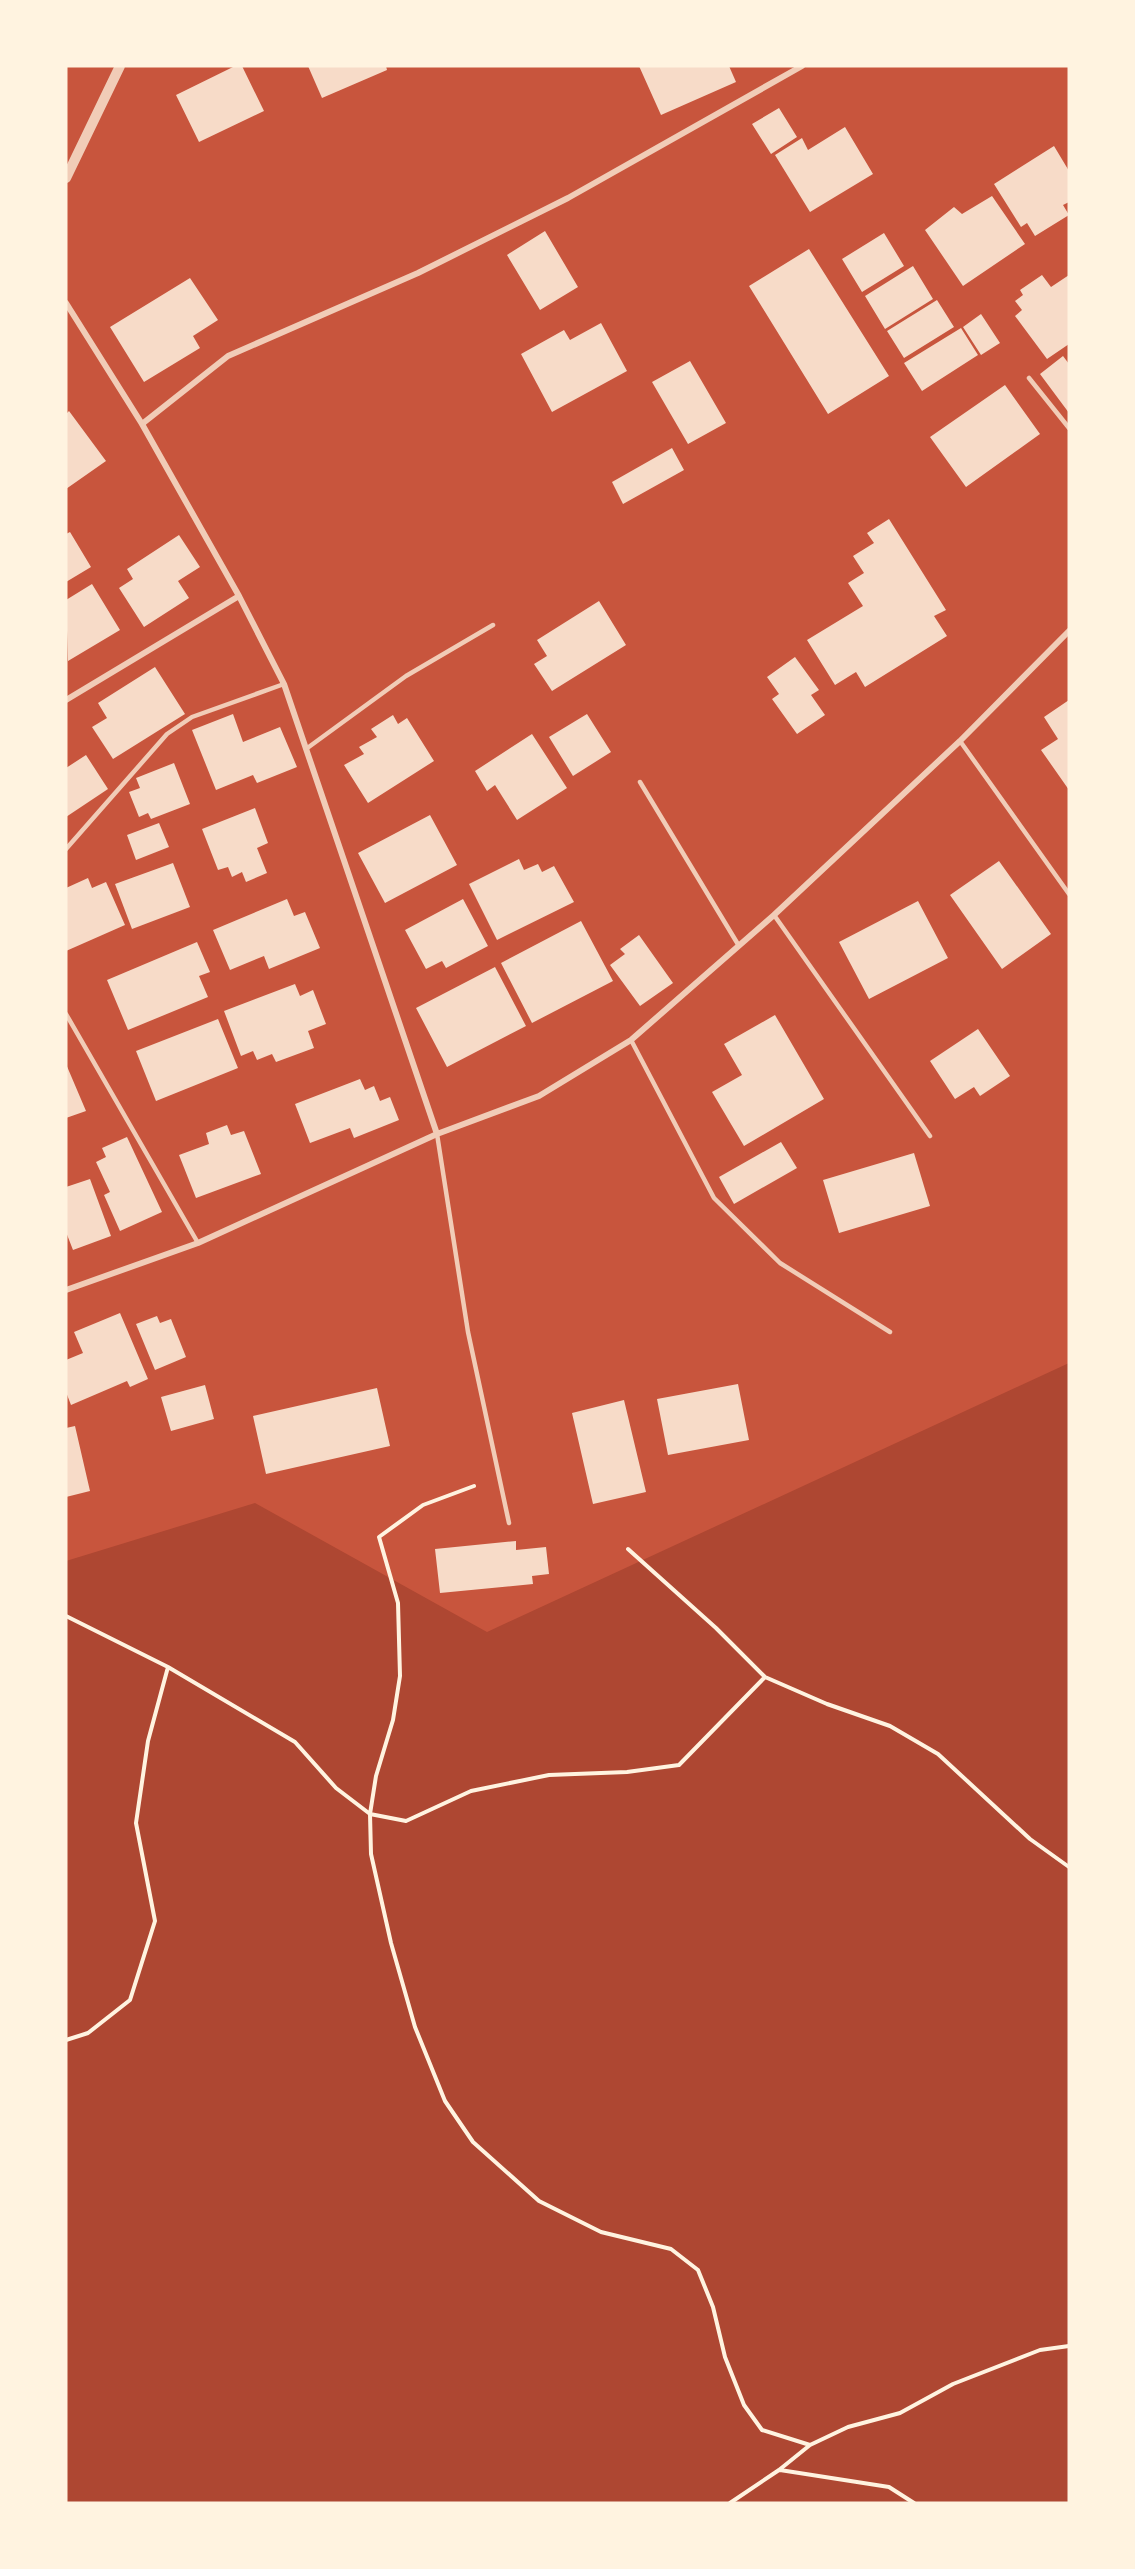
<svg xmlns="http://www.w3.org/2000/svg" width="1135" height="2569" viewBox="0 0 1135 2569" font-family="Commissioner,sans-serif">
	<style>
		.green { fill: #ae4732 }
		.building { fill: #f7dbc8 }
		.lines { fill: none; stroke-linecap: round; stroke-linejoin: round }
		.path { stroke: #fff3e0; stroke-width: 4 }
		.service { stroke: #f1ccb7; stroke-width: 4.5 }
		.minor { stroke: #f1ccb7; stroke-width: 6 }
		.tertiary { stroke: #f1ccb7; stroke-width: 10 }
	</style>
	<rect width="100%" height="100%" fill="#c8553d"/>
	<path class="green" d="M1069 1363V2503H66V1561L255 1503 487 1632Z"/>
	<path class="building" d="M235 66H242L264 111 199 142 176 95Z
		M308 66H386L387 70 322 98Z
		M639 66H729L736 82 661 115Z
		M779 108 797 137 771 154 752 124Z
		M845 127 873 174 810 212 775 155 802 138 808 150Z
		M1054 146 1069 171V202L1063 205 1069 215 1035 236 1027 223 1021 227 994 184Z
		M992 196 1025 244 963 286 925 230 954 207 962 214Z
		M545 231 578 287 540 310 507 255Z
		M884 233 904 266 862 292 842 259Z
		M809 249 889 376 828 414 749 286Z
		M913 266 933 299 885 329 865 296Z
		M1042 275 1051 287 1069 275V344L1047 359 1015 316 1022 310 1015 301 1023 295 1020 290Z
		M190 278 218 320 193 336 200 348 144 382 110 327Z
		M937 300 954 327 904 358 887 331Z
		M981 314 1000 343 981 355 963 327Z
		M601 323 627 371 552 412 521 354 564 330 570 340Z
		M961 328 978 355 922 391 904 363Z
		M1063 356 1069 364V413L1040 374Z
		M690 361 726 423 688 444 652 382Z
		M1005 385 1040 434 966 487 930 437Z
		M69 411 106 461 66 489V414Z
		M672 448 684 470 623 504 612 482Z
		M889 519 946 610 934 616 947 636 865 687 856 672 835 685 807 640 863 606 848 583 864 573 853 556 874 543 867 533Z
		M70 532 91 567 66 582V534Z
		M179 535 200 567 178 581 189 598 144 627 119 588 133 579 127 569Z
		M92 584 120 630 68 661 66 600Z
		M599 601 626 645 552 691 534 664 547 656 537 640Z
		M795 657 819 690 811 695 825 715 797 734 772 699 779 694 767 677Z
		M155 667 185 714 113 759 92 727 107 718 98 703Z
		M1069 700V790L1041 750 1058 739 1044 717Z
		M233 714 243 742 280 727 297 767 257 783 253 775 216 790 192 730Z
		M587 714 611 752 573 776 549 737Z
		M393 715 398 724 407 718 434 761 368 803 344 765 364 754 359 747 377 737 371 729Z
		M532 734 567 788 517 820 495 785 487 791 475 771Z
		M86 755 108 789 66 817V768Z
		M174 763 190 804 151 819 148 813 139 817 129 792 140 788 136 778Z
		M255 808 268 843 257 848 267 873 246 882 242 872 232 877 228 867 218 870 202 829Z
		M430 815 457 865 385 903 358 853Z
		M159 823 169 847 136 860 127 835Z
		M519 859 524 870 538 864 542 872 554 866 574 902 497 940 469 884Z
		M999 861 1051 934 1002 969 950 895Z
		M173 863 190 907 132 929 115 884Z
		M88 878 92 888 106 882 125 925 66 951V888Z
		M287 899 294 916 305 912 320 948 269 969 264 956 230 970 213 930Z
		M463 899 488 946 446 968 442 961 426 969 405 930Z
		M918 901 948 958 869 999 839 942Z
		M581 921 613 981 532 1023 501 963Z
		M639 935 673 983 640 1006 610 965 625 954 620 949Z
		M197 942 210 972 199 976 208 997 128 1030 107 980Z
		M495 967 526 1026 447 1067 416 1008Z
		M295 984 300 996 313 990 326 1024 308 1031 314 1048 276 1062 272 1054 257 1060 253 1051 241 1056 224 1011Z
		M775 1015 824 1099 744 1146 712 1092 742 1075 724 1044Z
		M218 1019 238 1068 156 1101 136 1051Z
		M978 1029 1010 1076 980 1096 974 1087 955 1099 930 1061Z
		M66 1064 86 1111 66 1118Z
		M360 1079 365 1090 374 1086 380 1101 390 1097 399 1120 354 1138 350 1128 310 1143 295 1104Z
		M227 1125 231 1135 244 1131 261 1174 196 1198 179 1155 209 1144 206 1133Z
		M127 1137 162 1212 120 1231 104 1195 110 1192 96 1162 106 1157 102 1148Z
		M781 1142 797 1168 734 1204 719 1177Z
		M914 1153 930 1206 839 1233 823 1180Z
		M90 1179 111 1236 73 1250 66 1232V1187Z
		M120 1313 148 1379 130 1387 127 1381 71 1405 66 1392V1360L83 1353 74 1332Z
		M157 1316 160 1323 171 1319 186 1357 155 1370 136 1324Z
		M738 1384 749 1440 668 1455 657 1399Z
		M205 1385 214 1419 171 1431 161 1397Z
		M377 1388 390 1446 266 1474 253 1416Z
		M624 1400 646 1492 593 1504 572 1413Z
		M75 1426 90 1491 66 1497V1428Z
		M516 1541V1550L546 1547 549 1574 532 1576 533 1584 440 1593 435 1549Z"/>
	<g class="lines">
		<path class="path" d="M474 1486 423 1505 379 1537 398 1603 400 1676 393 1720 376 1776 370 1814 371 1854 391 1943 415 2027 445 2101 473 2142 539 2201 601 2232 671 2249 698 2270 713 2307 725 2357 744 2405 762 2430 810 2445
			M628 1549 716 1628 765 1677 827 1704 890 1726 938 1754 1030 1839 1069 1867
			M66 1616 168 1667 295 1742 336 1788 370 1814 406 1821 471 1791 549 1775 627 1772 679 1765 765 1677
			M66 2040 88 2033 130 2000 155 1921 136 1823 148 1741 168 1667
			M780 2470 889 2487 914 2503
			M730 2503 779 2470 810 2445 848 2427 900 2413 953 2384 1040 2350 1069 2346"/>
		<path class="service" d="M1029 378 1069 428
			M960 741 1069 894
			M306 749 406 676 493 625
			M640 782 739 946
			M66 849 167 734 192 717 284 684
			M774 915 930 1136
			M66 1014 198 1243
			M631 1040 714 1198 780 1263 890 1332
			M437 1134 468 1332 509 1523"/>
		<path class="minor" d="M66 303 142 424 239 596 284 684 437 1134
			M142 424 228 356 418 273 568 198 802 66
			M66 700 239 596
			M66 1290 198 1243 437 1134 539 1096 631 1040 774 915 960 741 1069 631"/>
		<path class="tertiary" d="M66 178 120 66"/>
	</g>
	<rect width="1135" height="2569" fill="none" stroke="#fff3e0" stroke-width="135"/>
</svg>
